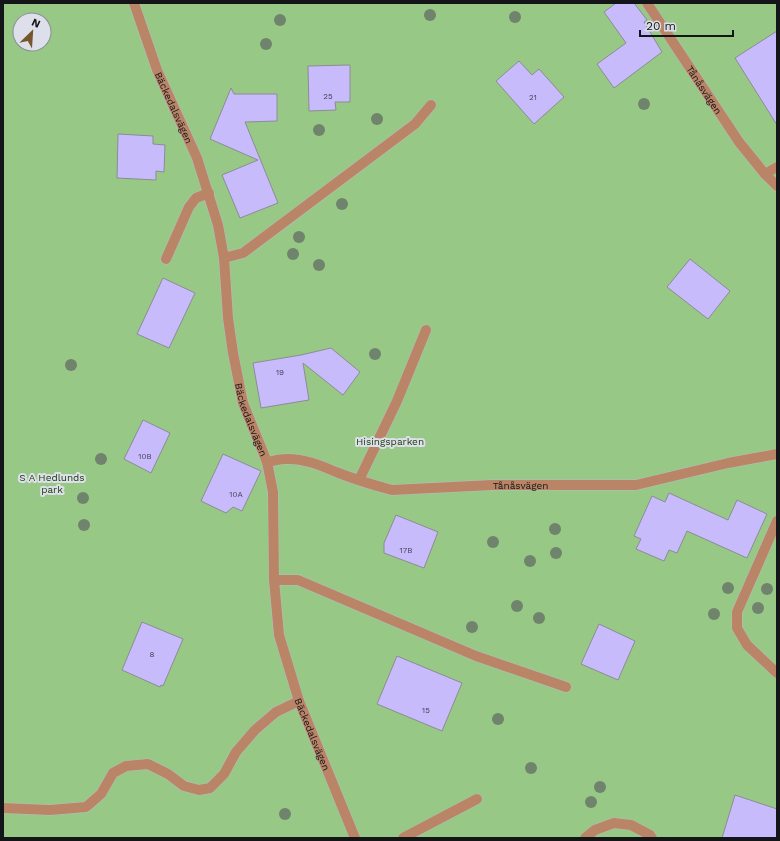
<svg xmlns="http://www.w3.org/2000/svg" width="780" height="841" viewBox="0 0 780 841" font-family="'Work Sans',sans-serif">
	<style>
		.green { fill: #97c885; fill-rule: evenodd }
		.building { fill: #c8bbfc; stroke: #8d8b95 }
		.lines { fill: none; stroke-linecap: round; stroke-linejoin: round }
		.service-casing { stroke: #b9bbc4; stroke-width: 11 }
		.minor-casing { stroke: #b9bbc4; stroke-width: 11 }
		.service { stroke: #ba8567; stroke-width: 10 }
		.minor { stroke: #ba8567; stroke-width: 10 }
		.tree { fill: #70836c }
		.labels { text-anchor: middle; stroke-width: 4; stroke-linejoin: round; paint-order: stroke }
		.number-label { font-size: 8px; fill: #413e52 }
		.street-label { font-size: 10px; fill: #141519; stroke: #dddfea }
		.park-label { font-size: 10px; fill: #163805; stroke: #dddfea }
	</style>
	<rect width="100%" height="100%" fill="#dddfea"/>
	<path class="green" d="M3 3H777V838H3ZM20 20H44V44H20Z"/>
	<path class="building" d="M616 3H634L647 20 644 22 662 52 614 88 597 64 626 43 604 12Z
		M777 31V125L735 58Z
		M519 61 532 75 539 69 564 97 534 124 496 81Z
		M350 65V102H335L336 110 309 111 308 66Z
		M231 88 234 94H277V121L245 122 278 203 240 218 222 175 258 160 210 139Z
		M118 134 153 136V144L165 145 164 172 156 171V180L117 178Z
		M690 259 730 291 708 319 667 287Z
		M163 278 195 293 169 348 137 334Z
		M331 348 360 372 343 395 303 363 309 400 261 408 253 363 301 355Z
		M143 420 170 433 151 473 124 459Z
		M223 454 261 471 242 511 233 507 226 513 201 501Z
		M669 493 728 520 737 500 767 514 747 558 687 531 677 553 669 550 664 561 636 549 641 539 634 536 652 496 665 502Z
		M396 515 438 532 424 568 384 553V543Z
		M142 622 183 639 163 686 161 685 160 687 122 670Z
		M599 624 635 641 618 680 581 664Z
		M397 656 462 683 442 731 377 704Z
		M735 795 777 809V838H722Z"/>
	<g class="lines">
		<g class="service-casing">
			<path id="service" d="M224 258 243 253 415 124 431 105
				M166 259 189 207 196 198 209 193
				M359 480 397 401 426 330
				M777 521 737 612V628L747 645 777 673
				M274 580H298L476 656 566 687
				M3 808 50 810 86 807 101 794 113 773 126 766 148 764 168 774 184 786 199 790 210 788 224 774 236 752 255 730 276 712 299 701
				M403 838 477 799
				M585 838 595 830 614 823 631 825 650 835 652 838"/>
		</g>
		<g class="minor-casing">
			<g id="minor">
				<path id="s1" d="M134 3 157 70 197 158 218 225 224 258 228 318 233 353 243 403 267 462 273 492 274 580 279 635 299 701 355 838"/>
				<path id="s2" d="M647 3 739 142 765 174 777 186"/>
				<path d="M765 174 777 167"/>
				<path id="s3" d="M267 462C273 461 279 459 285 459 303 458 320 465 336 472 354 479 373 485 392 490L492 485H636L728 463 777 454"/>
			</g>
		</g>
		<use href="#service" class="service"/>
		<use href="#minor" class="minor"/>
	</g>
	<g class="tree">
		<circle cx="430" cy="15" r="6"/>
		<circle cx="515" cy="17" r="6"/>
		<circle cx="280" cy="20" r="6"/>
		<circle cx="266" cy="44" r="6"/>
		<circle cx="644" cy="104" r="6"/>
		<circle cx="377" cy="119" r="6"/>
		<circle cx="319" cy="130" r="6"/>
		<circle cx="342" cy="204" r="6"/>
		<circle cx="299" cy="237" r="6"/>
		<circle cx="293" cy="254" r="6"/>
		<circle cx="319" cy="265" r="6"/>
		<circle cx="375" cy="354" r="6"/>
		<circle cx="71" cy="365" r="6"/>
		<circle cx="101" cy="459" r="6"/>
		<circle cx="83" cy="498" r="6"/>
		<circle cx="84" cy="525" r="6"/>
		<circle cx="555" cy="529" r="6"/>
		<circle cx="493" cy="542" r="6"/>
		<circle cx="556" cy="553" r="6"/>
		<circle cx="530" cy="561" r="6"/>
		<circle cx="728" cy="588" r="6"/>
		<circle cx="767" cy="589" r="6"/>
		<circle cx="517" cy="606" r="6"/>
		<circle cx="758" cy="608" r="6"/>
		<circle cx="714" cy="614" r="6"/>
		<circle cx="539" cy="618" r="6"/>
		<circle cx="472" cy="627" r="6"/>
		<circle cx="498" cy="719" r="6"/>
		<circle cx="531" cy="768" r="6"/>
		<circle cx="600" cy="787" r="6"/>
		<circle cx="591" cy="802" r="6"/>
		<circle cx="285" cy="814" r="6"/>
	</g>
	<g class="labels">
		<g class="number-label">
			<text x="328" y="99">25</text>
			<text x="533" y="100">21</text>
			<text x="280" y="375">19</text>
			<text x="145" y="459">10B</text>
			<text x="236" y="497">10A</text>
			<text x="406" y="553">17B</text>
			<text x="152" y="657">8</text>
			<text x="426" y="713">15</text>
		</g>
		<g class="street-label">
			<text dy="4" stroke="none"><textPath href="#s2" startOffset="104">Tånåsvägen</textPath></text>
			<text dy="4" stroke="none"><textPath href="#s1" startOffset="112">Bäckedalsvägen</textPath></text>
			<text dy="4" stroke="none"><textPath href="#s1" startOffset="436">Bäckedalsvägen</textPath></text>
			<text dy="4" stroke="none"><textPath href="#s3" startOffset="259">Tånåsvägen</textPath></text>
			<text dy="4" stroke="none"><textPath href="#s1" startOffset="760">Bäckedalsvägen</textPath></text>
		</g>
		<g class="park-label">
			<text x="390" y="445">Hisingsparken</text>
			<text x="52" y="481">S A Hedlunds<tspan x="52" dy="12">park</tspan></text>
		</g>
	</g>
	<rect width="780" height="841" fill="none" stroke="#141519" stroke-width="8"/>
	<g transform="translate(32 32) rotate(25)"><circle r="19" fill="#dddfea" stroke="#8d8e96"/>
	<path d="M0-3L7 15L0 10L-7 15Z" fill="#74572a"/>
	<text y="-6" font-size="11" font-weight="bold" text-anchor="middle" fill="#141519">N</text>
	</g>
	<path d="M640 30v6h93v-6" fill="none" stroke="#141519" stroke-width="2"/>
	<text x="646" y="30" font-size="12" fill="#141519" stroke="#dddfea" stroke-width="3" paint-order="stroke">20 m</text>
</svg>
